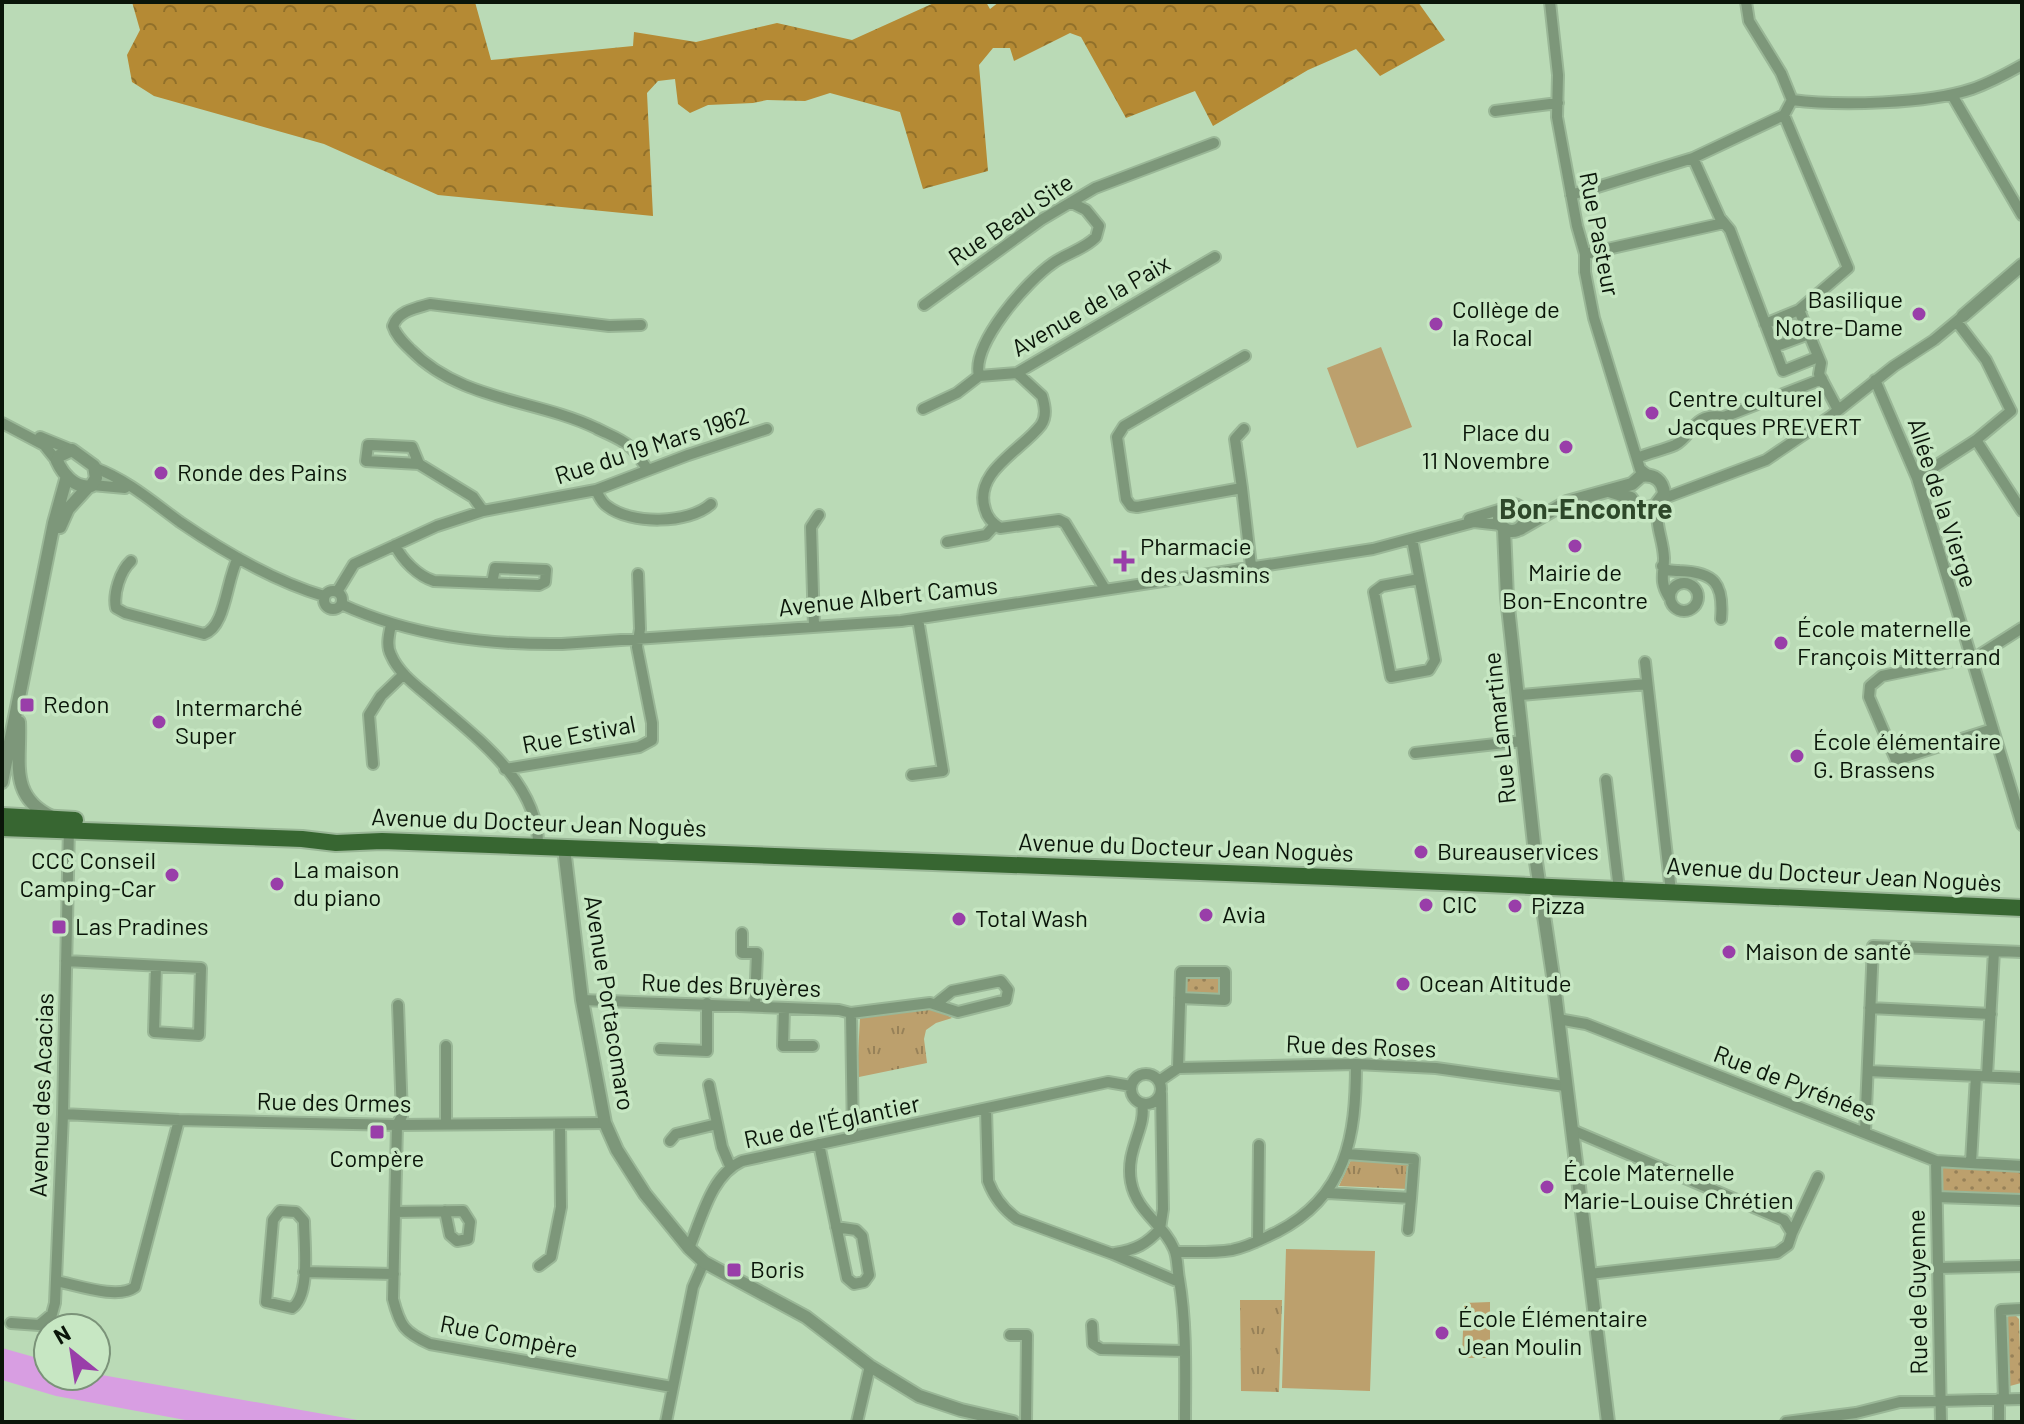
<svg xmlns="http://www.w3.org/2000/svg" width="2024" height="1424" viewBox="0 0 2024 1424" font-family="Barlow,sans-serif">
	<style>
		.grass { fill: url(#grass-dots) }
		.forest { fill: url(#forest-crowns) }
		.park { fill: url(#park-tufts) }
		.garden { fill: #bca06d }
		.water { fill: #d89ee2 }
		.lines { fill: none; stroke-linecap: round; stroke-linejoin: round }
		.minor-casing { stroke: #9ab797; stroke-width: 14 }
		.tertiary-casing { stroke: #9ab797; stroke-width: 16 }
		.primary-casing { stroke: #9ab797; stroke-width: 20 }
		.minor { stroke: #7d977a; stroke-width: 10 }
		.tertiary { stroke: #7d977a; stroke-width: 12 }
		.primary { stroke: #376631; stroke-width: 16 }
		.poi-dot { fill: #993ea9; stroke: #c7e7c3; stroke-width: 3 }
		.labels { text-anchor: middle; stroke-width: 7; stroke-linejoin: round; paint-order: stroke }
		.street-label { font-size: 24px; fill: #0a1509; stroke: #c7e7c3 }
		.poi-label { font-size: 24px; fill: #0a1509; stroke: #c7e7c3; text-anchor: start }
		.quarter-label { font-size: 28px; font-weight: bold; fill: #2e482a; stroke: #c7e7c3 }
	</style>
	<defs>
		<pattern id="grass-dots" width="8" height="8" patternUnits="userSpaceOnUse" patternTransform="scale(2)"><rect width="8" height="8" fill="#bca06d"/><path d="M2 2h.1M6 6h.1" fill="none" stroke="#978158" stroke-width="1.8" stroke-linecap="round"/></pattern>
		<pattern id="forest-crowns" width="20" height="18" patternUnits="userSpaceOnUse" patternTransform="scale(2)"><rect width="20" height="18" fill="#b58a34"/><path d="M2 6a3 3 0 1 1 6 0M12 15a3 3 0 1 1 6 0" fill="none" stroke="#91702a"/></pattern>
		<pattern id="park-tufts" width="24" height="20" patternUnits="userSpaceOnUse" patternTransform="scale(2)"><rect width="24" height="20" fill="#bca06d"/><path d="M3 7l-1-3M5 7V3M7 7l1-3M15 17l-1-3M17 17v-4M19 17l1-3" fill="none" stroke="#978158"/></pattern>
	</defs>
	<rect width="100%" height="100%" fill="#badab6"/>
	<path class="grass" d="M1186 975 1221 976 1219 996 1186 994Z
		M1943 1166 2022 1169V1195L1943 1192 1940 1188Z
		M2009 1316H2016L2019 1319 2021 1383 2010 1386 2007 1383 2006 1318Z"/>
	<path class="forest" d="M132 2H475L491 60 633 46 634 32 696 42 777 23 852 40 936 2H986L990 9 999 2H1418L1445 40 1380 76 1356 49 1308 70 1213 126 1195 91 1126 118 1081 37 1070 33 1014 61 1010 48H993L979 65 988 171 923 189 900 112 830 93 805 101 767 100 753 103 708 105 690 113 678 104 675 79 658 81 647 93 653 216 438 195 324 144 154 96 132 82 127 55 140 30Z"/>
	<path class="park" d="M930 1006 952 1018 936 1023 926 1030 924 1039 927 1063 859 1077 857 1074 860 1018Z
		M1351 1160 1408 1163V1189L1339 1186Z
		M1240 1300H1282L1279 1392 1241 1391Z"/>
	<path class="garden" d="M1381 347 1412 427 1357 448 1327 368Z
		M1286 1249 1375 1251 1370 1391 1282 1388Z
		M1490 1302V1358H1462L1464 1303Z"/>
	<path class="water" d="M2 1348 48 1361V1376L96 1374 369 1422H196L56 1396 2 1380Z"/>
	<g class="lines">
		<g class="minor-casing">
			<path id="minor" d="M1550 2 1558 75 1557 117 1577 226 1585 254V272L1594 318 1640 469 1649 476
				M1746 2 1749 21 1781 73 1792 100
				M1952 95 2022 215
				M1792 100C1838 106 1927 104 1972 89 1989 83 2006 74 2022 65
				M1495 111 1558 103
				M1784 115 1848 268 1799 310 1821 363 1819 374 1838 410
				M1693 158 1720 218 1730 230 1783 371 1818 357
				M1571 195 1693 158 1784 115 1792 100
				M1072 203 1086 210 1099 226 1096 237C1085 249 1067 253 1053 263 1027 281 971 344 979 376L1017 373 1215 257
				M1585 254 1724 223
				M924 305 1041 220 1095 188 1214 143
				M1765 324 1799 310
				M641 325 609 326 430 304C416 308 398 311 393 326 396 336 404 343 411 350 461 401 535 399 596 428 607 434 620 438 629 446 637 452 642 462 648 470
				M1774 347 1809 334
				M1245 356 1124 426 1117 437 1126 499 1131 506 1137 507 1242 488 1251 566
				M1017 373 1042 396C1045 406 1047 416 1041 425 1022 450 973 472 985 509 987 517 992 523 1000 528L1059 520 1065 523 1105 589
				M1875 380 1917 478 2022 825
				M923 409 957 393 979 376
				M2 423 44 445 57 461
				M40 437 72 450
				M1976 440 2022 511
				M1637 458C1649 453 1663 450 1675 445 1693 436 1692 412 1724 417L1822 379
				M419 464 412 447 372 445H368L366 461 419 464 473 497 483 511
				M95 468C126 479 154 503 180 522 224 552 273 581 324 596
				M1917 478 1976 440 2011 411 1986 360 1957 322
				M92 485 125 488
				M1242 488 1235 439 1244 429
				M596 490C599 496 601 502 607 506 631 525 689 524 711 504
				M1662 499 1766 460 1831 416 1894 366 1934 340 1963 316
				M1658 504C1655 528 1663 538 1664 558 1664 574 1659 581 1669 597
				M1469 519 1502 509
				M1412 539 1435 660 1429 670 1391 677 1374 592 1382 586 1419 579
				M947 542 986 535 995 525
				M395 545C402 560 418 576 434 581L539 585 545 582 546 570 495 568 492 583
				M131 561C120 571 113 594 116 608L125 613 204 634C226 627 226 580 238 558
				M1662 566C1669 572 1671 570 1679 571 1715 572 1724 584 1721 619
				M1670 597a14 14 0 1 1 28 0a14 14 0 1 1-28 0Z
				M324 600a9 9 0 1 1 18 0a9 9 0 1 1-18 0Z
				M337 592 354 564 437 526 483 511 596 490 688 455 767 429
				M341 604C411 636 486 645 562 644L901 621 1373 549 1474 522 1501 525
				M391 625C389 634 386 646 391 655 399 674 418 687 433 700 477 738 540 784 538 847
				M814 627 811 527 819 515
				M1645 662 1671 892
				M1520 695 1647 684
				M1993 729 1896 760 1869 697 1870 686 1882 676 1978 656 2022 628
				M1415 753 1523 741
				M373 764 369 715 381 696 404 674
				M505 769 639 747 652 740V723L637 647 640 629 638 574
				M912 775 943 771 918 619
				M1606 780 1619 890
				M742 933V953H757L755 1005
				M66 961 201 968 199 1035 154 1032 156 966
				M582 1000 839 1010 851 1013 853 1137
				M398 1005 402 1116 397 1125 393 1299C400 1326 404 1332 430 1344L672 1387
				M784 1008 783 1046H813
				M1870 1008 1991 1014
				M851 1013 930 1003 958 1012 1006 1000 1008 990 1001 981 952 991 937 1003
				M1558 1019 1586 1024 1936 1161 2022 1166
				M446 1046V1125
				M660 1049 707 1051V1003
				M1178 1068 1181 972H1225V1000L1180 998
				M1868 1071 2022 1078
				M1131 1089a15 15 0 1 1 30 0a15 15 0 1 1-30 0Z
				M1987 1076 1994 951
				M1159 1081 1178 1068 1356 1064 1436 1068 1565 1086
				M709 1085 722 1147 730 1166
				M1142 1104C1147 1128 1125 1149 1131 1182 1137 1213 1163 1223 1174 1249 1178 1258 1177 1269 1179 1279 1187 1326 1185 1375 1185 1422
				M986 1109 988 1181C994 1197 1003 1209 1017 1219L1113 1254 1179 1282
				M63 1114 179 1120 397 1125 605 1123
				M1572 1130 1784 1220 1792 1233 1788 1245 1777 1253 1589 1274
				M1865 1132 1873 946 2022 952
				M670 1141 676 1134 717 1124
				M819 1144 847 1278 854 1284 864 1282 869 1275 862 1236 856 1230 836 1227
				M1936 1161 1941 1422
				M1971 1162 1976 1076
				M1328 1193 1411 1198 1414 1159 1347 1154
				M1937 1197 2022 1200
				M280 1211 296 1212 304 1221C304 1243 311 1295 292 1308L266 1302 273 1220Z
				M395 1212 463 1211 470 1222 468 1239 457 1241 450 1235 445 1211
				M1160 1229 1163 1209 1161 1093
				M1408 1230 1411 1198
				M1792 1233 1818 1177
				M1258 1241 1259 1145
				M689 1248C702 1218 711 1175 742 1161L1108 1082 1131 1086
				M1176 1252C1194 1252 1213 1253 1232 1250 1248 1247 1262 1239 1277 1232 1347 1196 1356 1136 1356 1064
				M1115 1253C1135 1250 1147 1244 1160 1229
				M539 1266 551 1257 561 1207 560 1124
				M1938 1268 2022 1266
				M304 1272 394 1274
				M56 1281C77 1285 118 1300 135 1287L179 1120
				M11 1323 39 1325 52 1314 55 1303 63 1114 69 826
				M1092 1325 1093 1344 1101 1349 1184 1351
				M1010 1335H1027L1026 1422
				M1999 1399V1422
				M2004 1399 2001 1310 2022 1309
				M666 1422 693 1287 704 1262
				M857 1422 870 1366
				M1786 1422 1856 1413 1900 1402 2022 1399"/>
		</g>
		<g class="tertiary-casing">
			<path id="tertiary" d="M1963 316 2022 265
				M72 450 94 466 96 478 91 486C75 489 63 474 57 461L59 456Z
				M1499 518a13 13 0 1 1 26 0a13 13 0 1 1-26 0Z
				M60 527 68 509 89 486
				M1504 529 1507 598 1536 862 1553 976 1608 1422
				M1520 529 1567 502 1632 484 1641 476C1654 474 1663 480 1664 494L1655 506C1645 510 1637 508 1631 498L1609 491
				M19 722C21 761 8 796 52 817
				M2 782 54 523 67 476
				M564 848 582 1000 605 1123 617 1150 645 1194 689 1248 704 1262 806 1317 870 1366 919 1396 961 1410 1013 1422"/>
		</g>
		<g class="primary-casing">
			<path id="primary" d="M2 816 75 820
				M2 828 302 839 336 843 382 841 1329 877 2022 908"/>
		</g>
		<use href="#minor" class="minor"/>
		<use href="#tertiary" class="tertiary"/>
		<use href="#primary" class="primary"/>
	</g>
	<g class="poi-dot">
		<circle cx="1919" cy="314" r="8"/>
		<circle cx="1436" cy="324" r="8"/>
		<circle cx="1652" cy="413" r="8"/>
		<circle cx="1566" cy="447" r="8"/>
		<circle cx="161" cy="473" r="8"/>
		<circle cx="1575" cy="546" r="8"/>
		<path d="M1120 549h8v8h8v8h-8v8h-8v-8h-8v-8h8z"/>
		<circle cx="1781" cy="643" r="8"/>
		<rect x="19" y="697" width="16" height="16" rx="4"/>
		<circle cx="159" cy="722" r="8"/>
		<circle cx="1797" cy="756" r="8"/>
		<circle cx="1421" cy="852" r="8"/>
		<circle cx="172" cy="875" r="8"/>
		<circle cx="277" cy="884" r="8"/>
		<circle cx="1426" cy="905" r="8"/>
		<circle cx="1515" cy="906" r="8"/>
		<circle cx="1206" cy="915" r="8"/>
		<circle cx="959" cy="919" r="8"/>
		<rect x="51" y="919" width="16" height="16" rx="4"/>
		<circle cx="1729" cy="952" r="8"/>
		<circle cx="1403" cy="984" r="8"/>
		<rect x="369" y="1124" width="16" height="16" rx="4"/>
		<circle cx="1547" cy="1187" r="8"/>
		<rect x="726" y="1262" width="16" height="16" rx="4"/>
		<circle cx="1442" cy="1333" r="8"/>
	</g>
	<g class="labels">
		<g class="street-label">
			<text transform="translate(1011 220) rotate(-34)" y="8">Rue Beau Site</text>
			<text transform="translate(1599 234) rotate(79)" y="8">Rue Pasteur</text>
			<text transform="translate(1091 306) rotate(-30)" y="8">Avenue de la Paix</text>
			<text transform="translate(652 446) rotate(-18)" y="8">Rue du 19 Mars 1962</text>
			<text transform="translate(1942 503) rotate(72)" y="8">Allée de la Vierge</text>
			<text transform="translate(888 597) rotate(-6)" y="8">Avenue Albert Camus</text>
			<text transform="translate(1500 728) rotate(-96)" y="8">Rue Lamartine</text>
			<text transform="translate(579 735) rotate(-11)" y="8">Rue Estival</text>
			<text transform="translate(539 823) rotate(2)" y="8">Avenue du Docteur Jean Noguès</text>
			<text transform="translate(1186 848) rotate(2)" y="8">Avenue du Docteur Jean Noguès</text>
			<text transform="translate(1834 875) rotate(3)" y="8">Avenue du Docteur Jean Noguès</text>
			<text transform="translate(731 986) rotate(2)" y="8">Rue des Bruyères</text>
			<text transform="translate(609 1003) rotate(81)" y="8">Avenue Portacomaro</text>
			<text transform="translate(1361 1047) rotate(2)" y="8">Rue des Roses</text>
			<text transform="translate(1795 1084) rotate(21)" y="8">Rue de Pyrénées</text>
			<text transform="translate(42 1095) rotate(-88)" y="8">Avenue des Acacias</text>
			<text transform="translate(334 1103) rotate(1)" y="8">Rue des Ormes</text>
			<text transform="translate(832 1122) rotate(-12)" y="8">Rue de l'Églantier</text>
			<text transform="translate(1918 1292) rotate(-91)" y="8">Rue de Guyenne</text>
			<text transform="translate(509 1337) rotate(11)" y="8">Rue Compère</text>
		</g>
		<g class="poi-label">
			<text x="1903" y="308" text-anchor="end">Basilique<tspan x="1903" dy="28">Notre-Dame</tspan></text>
			<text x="1452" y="318">Collège de<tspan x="1452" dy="28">la Rocal</tspan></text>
			<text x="1668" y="407">Centre culturel<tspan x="1668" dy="28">Jacques PREVERT</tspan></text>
			<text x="1550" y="441" text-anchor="end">Place du<tspan x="1550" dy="28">11 Novembre</tspan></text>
			<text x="177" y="481">Ronde des Pains</text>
			<text x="1140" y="555">Pharmacie<tspan x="1140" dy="28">des Jasmins</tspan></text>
			<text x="1575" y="581" text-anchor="middle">Mairie de<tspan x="1575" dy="28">Bon-Encontre</tspan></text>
			<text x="1797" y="637">École maternelle<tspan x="1797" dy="28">François Mitterrand</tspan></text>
			<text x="43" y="713">Redon</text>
			<text x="175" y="716">Intermarché<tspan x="175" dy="28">Super</tspan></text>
			<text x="1813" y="750">École élémentaire<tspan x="1813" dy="28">G. Brassens</tspan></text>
			<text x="1437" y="860">Bureauservices</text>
			<text x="156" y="869" text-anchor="end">CCC Conseil<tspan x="156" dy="28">Camping-Car</tspan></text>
			<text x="293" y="878">La maison<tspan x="293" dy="28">du piano</tspan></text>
			<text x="1442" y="913">CIC</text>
			<text x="1531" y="914">Pizza</text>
			<text x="1222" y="923">Avia</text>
			<text x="975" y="927">Total Wash</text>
			<text x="75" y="935">Las Pradines</text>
			<text x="1745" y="960">Maison de santé</text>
			<text x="1419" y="992">Ocean Altitude</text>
			<text x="377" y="1167" text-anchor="middle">Compère</text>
			<text x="1563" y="1181">École Maternelle<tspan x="1563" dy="28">Marie-Louise Chrétien</tspan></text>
			<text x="750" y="1278">Boris</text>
			<text x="1458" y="1327">École Élémentaire<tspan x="1458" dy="28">Jean Moulin</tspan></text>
		</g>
		<g class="quarter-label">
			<text x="1586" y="519">Bon-Encontre</text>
		</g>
	</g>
	<rect width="2024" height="1424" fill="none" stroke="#0a1509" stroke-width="8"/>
	<g transform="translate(72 1352) rotate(330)"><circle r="38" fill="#c7e7c3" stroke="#7b9379" stroke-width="2"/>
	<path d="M0-6L14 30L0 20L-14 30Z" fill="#993ea9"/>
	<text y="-12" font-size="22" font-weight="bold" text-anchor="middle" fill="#0a1509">N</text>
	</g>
</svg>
